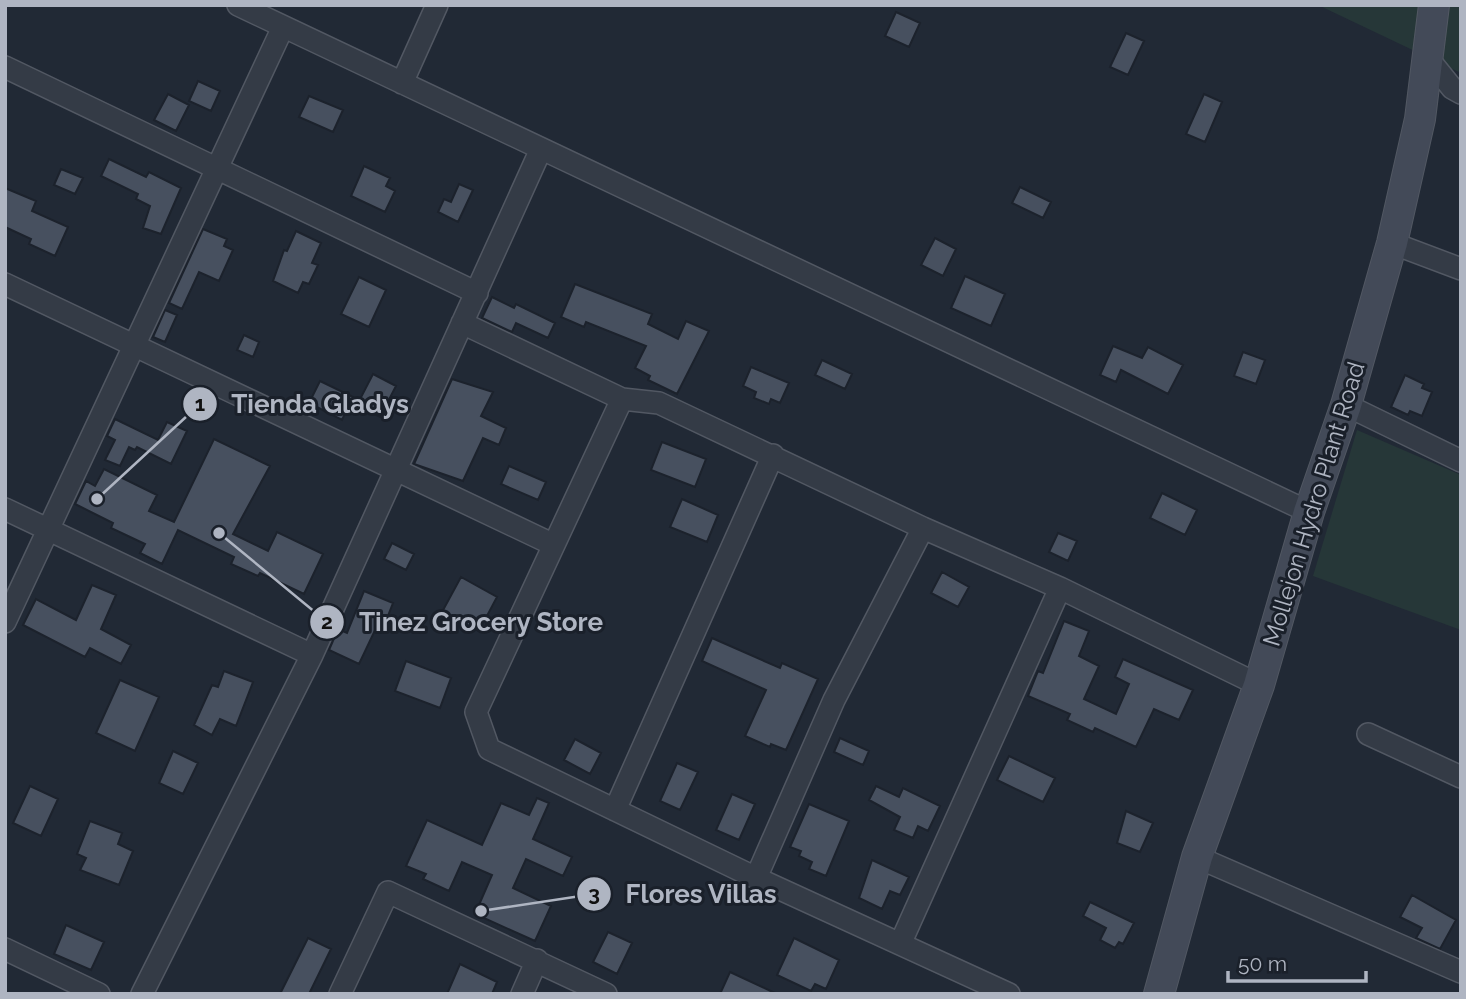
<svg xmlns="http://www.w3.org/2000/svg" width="1466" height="999" viewBox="0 0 1466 999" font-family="Raleway,sans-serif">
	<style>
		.green { fill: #263738 }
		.building { fill: #47505f; stroke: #1c222c; stroke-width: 2 }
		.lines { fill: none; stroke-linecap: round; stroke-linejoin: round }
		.street-casing { stroke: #525863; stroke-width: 24 }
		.secondary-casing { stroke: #525863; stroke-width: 32 }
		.street { stroke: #343b46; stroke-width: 21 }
		.secondary { stroke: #434a58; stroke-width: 30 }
		.labels { text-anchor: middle; stroke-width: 6; stroke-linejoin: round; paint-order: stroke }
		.street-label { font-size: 24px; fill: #afb5c2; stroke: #1a202a }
		.leader { fill: none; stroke: #afb5c2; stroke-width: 2.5 }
		.callout-dot { fill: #afb5c2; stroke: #1a202a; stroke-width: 2.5 }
		.mark-label { font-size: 21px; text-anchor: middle; font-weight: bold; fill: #111 }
		.callout-label { font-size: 26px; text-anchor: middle; font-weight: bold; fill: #afb5c2; stroke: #1a202a; stroke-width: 6; stroke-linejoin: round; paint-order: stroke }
	</style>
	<rect width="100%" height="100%" fill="#212935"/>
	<path class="green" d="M1318 5H1461V73Z
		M1357 430 1461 475V630L1313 576Z"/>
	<path class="building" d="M896 12 920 23 909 47 885 36Z
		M1126 33 1144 41 1128 75 1110 67Z
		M198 81 220 91 211 111 189 101Z
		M168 94 189 105 176 131 154 120Z
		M1204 94 1222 102 1205 142 1186 134Z
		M309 96 343 110 333 132 299 117Z
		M109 159 146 177 149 172 181 188 161 234 143 228 150 206 136 199 138 194 101 176Z
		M364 166 390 178 386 186 395 191 385 212 351 196Z
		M61 169 83 178 75 194 54 185Z
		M459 184 473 190 458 222 438 212 444 199 451 202Z
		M1020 187 1051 202 1043 218 1012 203Z
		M5 188 36 201 32 211 68 227 55 256 29 244 31 239 5 227Z
		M203 229 227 239 224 246 233 250 219 281 199 272 182 309 169 303Z
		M296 231 321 243 312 263 318 265 309 284 303 282 298 293 273 281 284 250 287 251Z
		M935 238 956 249 943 276 921 265Z
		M965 276 1005 294 991 326 951 308Z
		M359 277 386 290 369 327 341 314Z
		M575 284 652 314 648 324 678 339 686 321 709 331 677 394 648 380 650 376 635 368 646 346 586 322 584 327 561 317Z
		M492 297 514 308 516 304 555 323 548 338 516 323 512 332 482 318Z
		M165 310 177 315 165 342 153 337Z
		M244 335 259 342 253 357 237 350Z
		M1113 346 1142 358 1148 347 1183 365 1168 394 1121 370 1116 382 1100 375Z
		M1243 352 1265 360 1256 384 1234 376Z
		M822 360 852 374 845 389 815 375Z
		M751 367 789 383 780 403 771 399 769 404 754 398 756 392 743 386Z
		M373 374 396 386 380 417 357 405Z
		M1405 375 1424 384 1422 388 1432 392 1422 416 1410 411 1408 415 1391 407Z
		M452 379 493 392 481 416 506 428 499 445 483 438 463 481 414 464Z
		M320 381 353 397 342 420 309 403Z
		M115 419 158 440 167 422 187 431 171 464 137 447 135 450 129 447 120 466 105 460 115 440 107 436Z
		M214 439 270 466 233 534 268 551 277 532 323 554 304 594 260 573 258 576 231 564 234 557 178 530 162 564 140 553 145 544 111 528 113 523 75 504 86 481 95 486 104 469 157 495 149 511 174 522Z
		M662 442 706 459 695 487 651 470Z
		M509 466 546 482 538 500 501 484Z
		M1162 493 1197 510 1185 535 1150 518Z
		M682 499 718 515 707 542 670 527Z
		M1058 533 1077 541 1068 561 1049 552Z
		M392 543 414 554 406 570 384 559Z
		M942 572 969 587 958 607 931 593Z
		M461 577 497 597 479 631 442 612Z
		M92 585 116 595 101 629 131 645 121 664 90 648 85 657 23 625 36 599 76 620Z
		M364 591 393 603 382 631 376 628 359 664 329 650 338 629 347 633Z
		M1064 621 1089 631 1079 656 1099 666 1084 699 1116 714 1129 684 1115 677 1123 659 1193 690 1179 720 1154 709 1136 747 1095 728 1093 732 1067 720 1070 714 1028 696 1038 671 1043 673Z
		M712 638 780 668 782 663 818 679 786 750 771 744 770 747 745 736 766 690 702 661Z
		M406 661 451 678 440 708 395 691Z
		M224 671 253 682 236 726 220 719 212 735 194 725 212 685 218 687Z
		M120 680 159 697 135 751 96 733Z
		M840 738 869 751 863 765 834 752Z
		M575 739 601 753 590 774 564 760Z
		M173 751 198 763 183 794 159 783Z
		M1009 756 1055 778 1043 802 997 780Z
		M677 763 698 772 680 810 660 801Z
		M30 786 58 799 41 836 13 823Z
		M876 786 899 797 903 788 940 806 928 831 918 826 913 838 894 830 900 817 869 800Z
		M732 794 755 804 739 840 716 830Z
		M537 798 549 803 533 839 572 857 563 876 526 859 513 888 551 906 535 941 475 914 492 875 462 862 449 891 423 879 426 874 406 866 427 820 482 845 501 803 529 815Z
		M809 804 849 821 826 876 809 869 812 862 799 856 801 851 790 847Z
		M1126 811 1153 823 1140 852 1117 843Z
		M90 821 122 833 118 844 133 851 119 885 80 870 86 858 77 854Z
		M872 860 909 877 900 895 890 891 882 909 859 898Z
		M1412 895 1456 920 1440 949 1416 938 1422 928 1400 917Z
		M1090 902 1134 923 1123 944 1119 942 1115 948 1100 940 1106 928 1083 916Z
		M66 925 104 942 91 970 54 954Z
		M608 932 632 943 617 974 593 962Z
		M308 938 331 949 309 994H280Z
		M794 938 839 960 826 989 815 984 811 991 777 975Z
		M460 964 497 982 492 994H447Z
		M730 972 777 994H720Z"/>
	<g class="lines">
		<g class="street-casing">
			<path id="street" d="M238 5 1309 512
				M1427 57 1452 88 1461 93
				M5 67 477 293
				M402 83 437 5
				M1392 243 1461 269
				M5 284 552 544
				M462 323 622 399 659 403 923 528 1060 588 1259 685
				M622 399 476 712 489 749 756 878 1009 994
				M1346 405 1461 461
				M5 509 312 655
				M5 622 283 27
				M1368 734 1461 777
				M615 810 773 455
				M1197 857 1461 972
				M756 878 834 700 923 528
				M901 942 1060 588
				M5 949 99 994
				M142 994 312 655 541 149
				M340 994 388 892 606 994
				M522 994 537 960"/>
		</g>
		<g class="secondary-casing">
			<path id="secondary" d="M1159 994 1197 857 1259 685 1309 512 1346 405 1392 243 1420 119 1434 5"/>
		</g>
		<use href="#street" class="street"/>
		<use href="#secondary" class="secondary"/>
	</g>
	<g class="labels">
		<g class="street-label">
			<text transform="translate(1314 504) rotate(-73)" y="8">Mollejon Hydro Plant Road</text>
		</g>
	</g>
	<path class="leader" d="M97 499L200 404M219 533L327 622M481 911L594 894"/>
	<g class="callout-dot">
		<circle cx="97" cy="499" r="7"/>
		<circle cx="219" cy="533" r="7"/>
		<circle cx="481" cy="911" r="7"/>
		<circle cx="200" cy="404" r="18"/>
		<circle cx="327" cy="622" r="18"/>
		<circle cx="594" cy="894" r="18"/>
	</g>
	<g class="mark-label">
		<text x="200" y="411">1</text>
		<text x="327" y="629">2</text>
		<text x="594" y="901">3</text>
	</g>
	<g class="callout-label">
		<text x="320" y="413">Tienda Gladys</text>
		<text x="481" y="631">Tinez Grocery Store</text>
		<text x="701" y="903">Flores Villas</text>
	</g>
	<rect width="1466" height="999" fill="none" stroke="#afb5c2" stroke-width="14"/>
	<path d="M1228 971v10h138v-10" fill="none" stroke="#afb5c2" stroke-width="3.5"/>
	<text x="1238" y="971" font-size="21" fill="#afb5c2" stroke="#1a202a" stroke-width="5" paint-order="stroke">50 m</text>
</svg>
